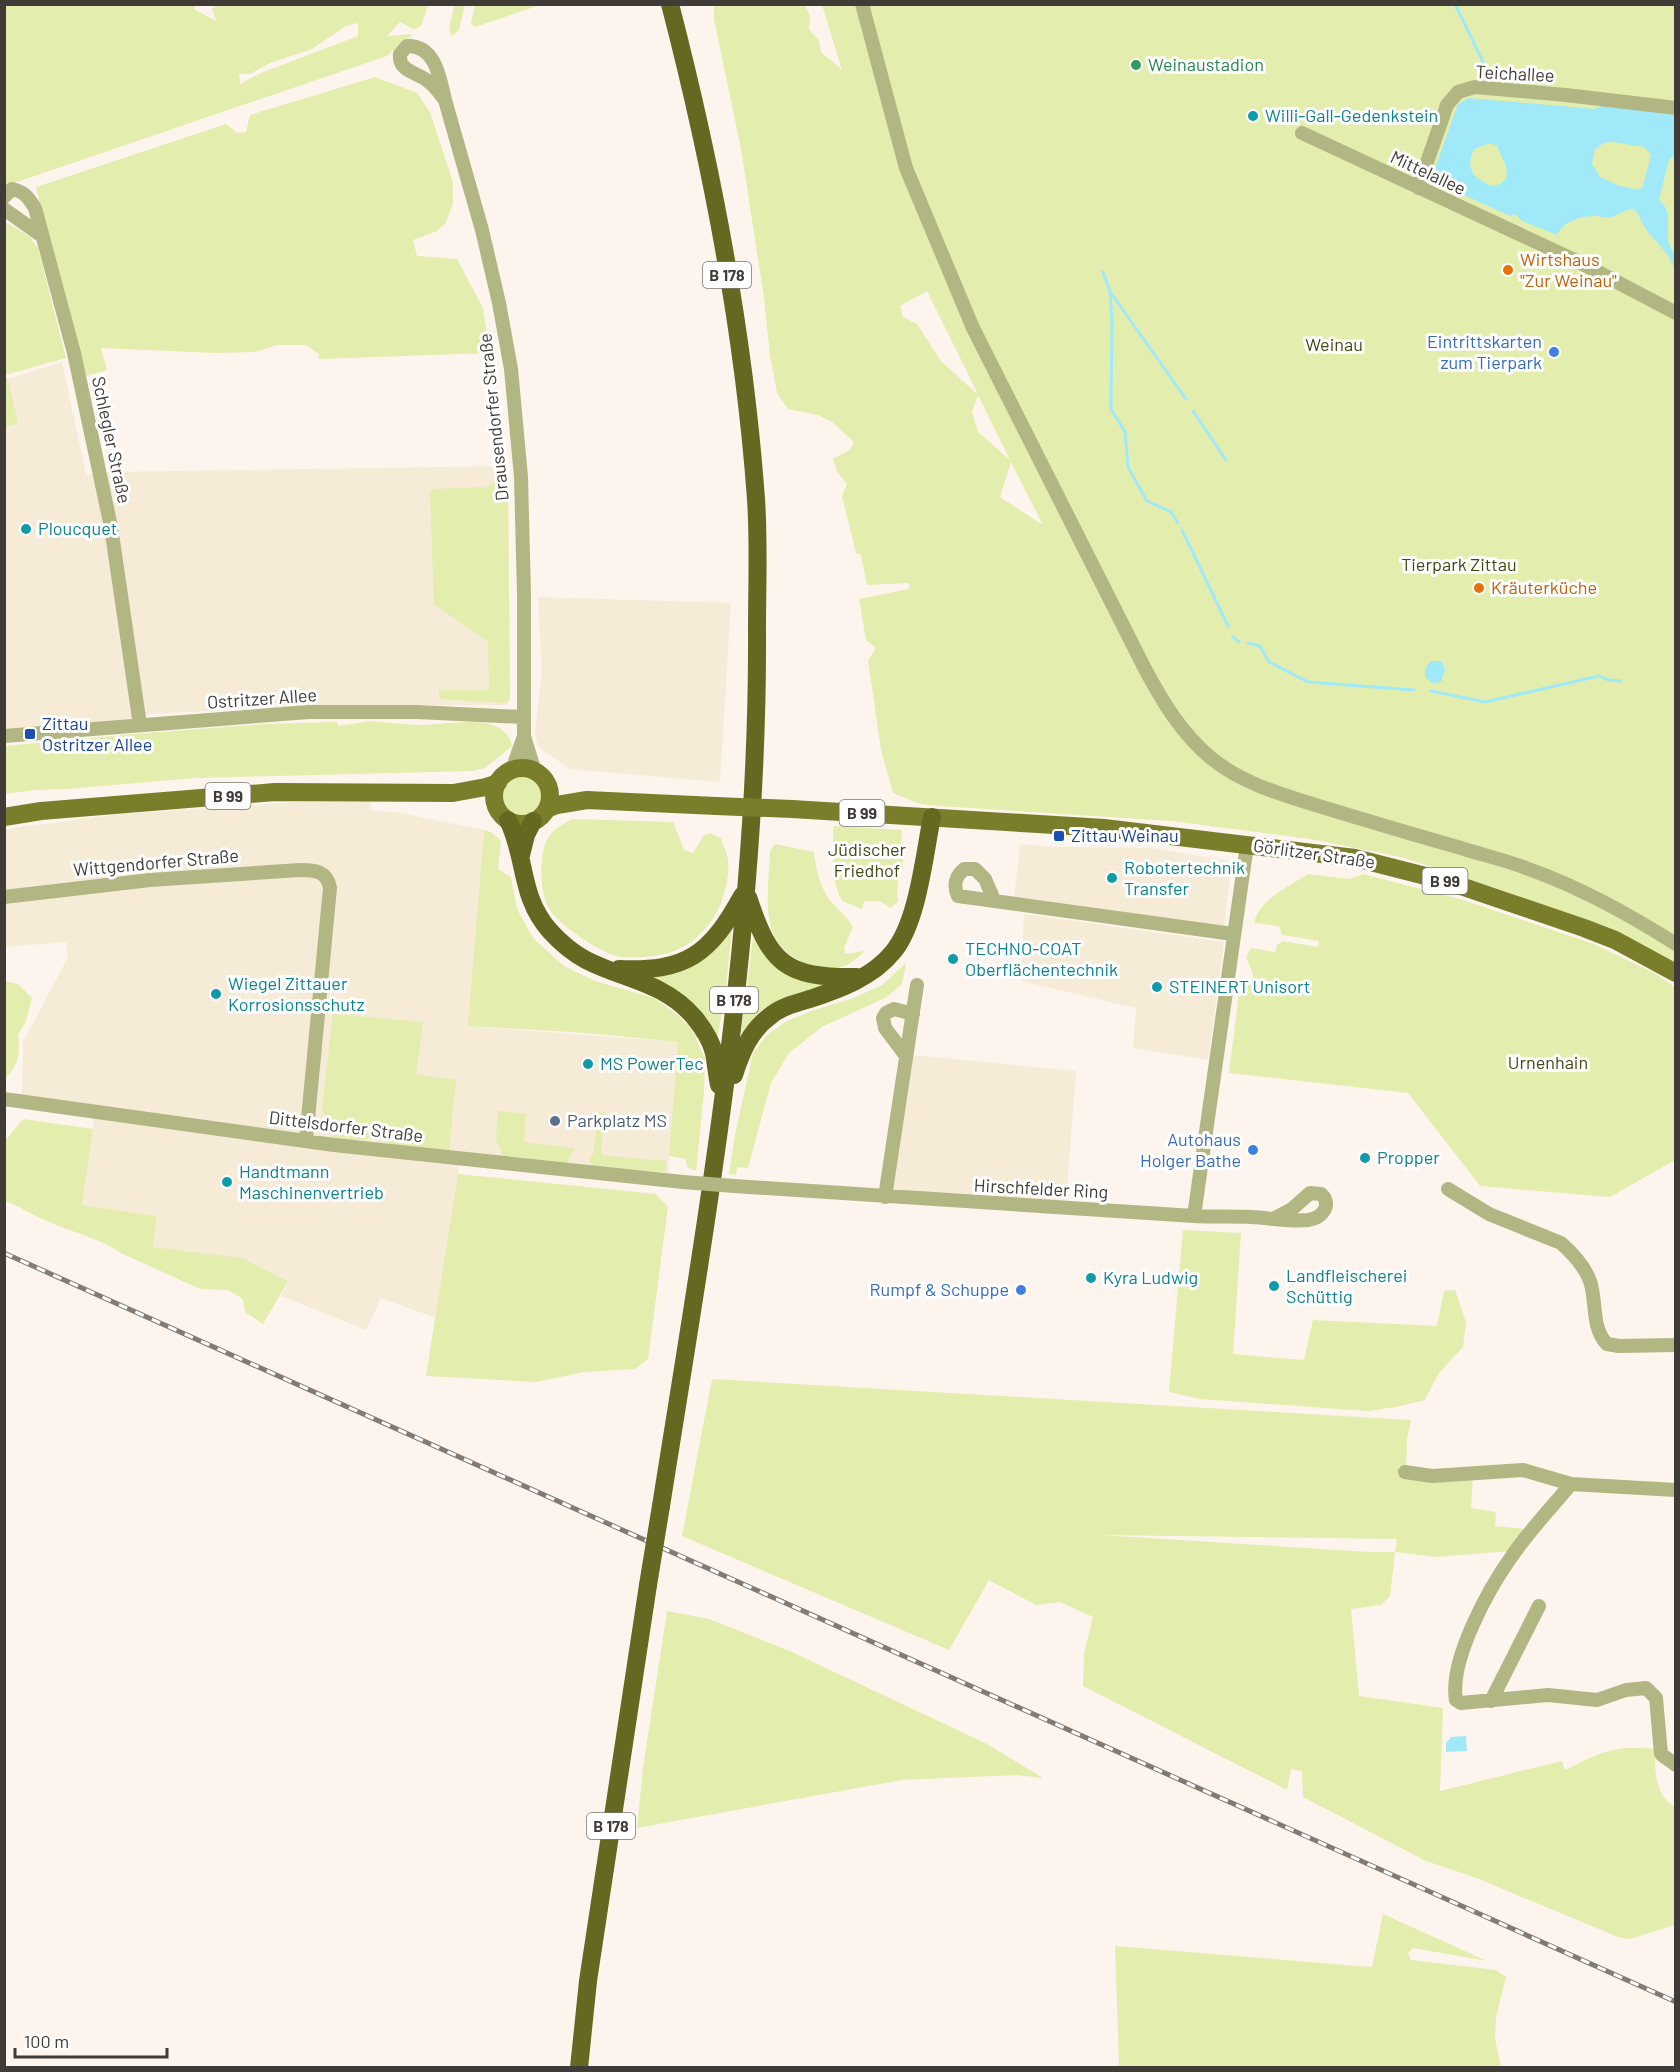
<svg xmlns="http://www.w3.org/2000/svg" width="1680" height="2072" viewBox="0 0 1680 2072" font-family="Barlow,sans-serif">
	<style>
		.industrial { fill: #f6ebd6 }
		.green { fill: #e3edad; fill-rule: evenodd }
		.water { fill: #a0e9f9; fill-rule: evenodd }
		.lines { fill: none; stroke-linecap: round; stroke-linejoin: round }
		.stream { stroke: #a0e9f9; stroke-width: 3 }
		.minor { stroke: #b2b683; stroke-width: 14 }
		.major { stroke: #7a7d2a; stroke-width: 18 }
		.highway { stroke: #656821; stroke-width: 18 }
		.rail-casing { stroke: #817b74; stroke-width: 5 }
		.rail { stroke: #fff; stroke-width: 3; stroke-dasharray: 9; stroke-linecap: butt }
		.minor-bridge { stroke: #b2b683; stroke-width: 14 }
		.major-bridge { stroke: #7a7d2a; stroke-width: 18 }
		.highway-bridge { stroke: #656821; stroke-width: 18 }
		.leisure-dot { fill: #2e9e5b; stroke: #fff; stroke-width: 2 }
		.culture-dot { fill: #0f9aa8; stroke: #fff; stroke-width: 2 }
		.food-dot { fill: #e8710a; stroke: #fff; stroke-width: 2 }
		.shop-dot { fill: #3f7fe0; stroke: #fff; stroke-width: 2 }
		.transit-dot { fill: #1a4fb4; stroke: #fff; stroke-width: 2 }
		.service-dot { fill: #5c6f8a; stroke: #fff; stroke-width: 2 }
		.labels { text-anchor: middle; stroke-width: 6; stroke-linejoin: round; paint-order: stroke }
		.shield { fill: #fff; stroke: #797672; stroke-width: 1.5 }
		.shield-label { font-size: 16px; font-weight: bold; fill: #403b36 }
		.leisure-label { font-size: 18px; fill: #27864d; stroke: #fff; text-anchor: start }
		.street-label { font-size: 18px; fill: #403b36; stroke: #fff }
		.culture-label { font-size: 18px; fill: #0d838f; stroke: #fff; text-anchor: start }
		.food-label { font-size: 18px; fill: #c56008; stroke: #fff; text-anchor: start }
		.shop-label { font-size: 18px; fill: #366cbe; stroke: #fff; text-anchor: end }
		.park-label { font-size: 18px; fill: #434813; stroke: #fff }
		.transit-label { font-size: 18px; fill: #164399; stroke: #fff; text-anchor: start }
		.service-label { font-size: 18px; fill: #4e5e75; stroke: #fff; text-anchor: start }
	</style>
	<rect width="100%" height="100%" fill="#fdf5ed"/>
	<path class="industrial" d="M62 362 86 475 107 472 508 466 510 699 506 705H352L264 708 149 714 127 719 5 731 4 427 18 423 8 379Z
		M538 597 731 603 720 782 570 769 538 747 535 731 542 672Z
		M370 800 371 811 396 812 484 830 469 1026 678 1042 668 1173 459 1153 458 1174 436 1318 381 1298 366 1330 281 1296 288 1281 242 1258 153 1247 157 1216 82 1205 96 1105 22 1095 23 1042 68 957 66 942 5 947V829L120 814 314 801Z
		M1020 844 1057 847 1151 848 1232 861 1224 928 1014 898Z
		M1024 914 1224 942 1208 1060 1133 1048 1136 1008 1021 981Z
		M912 1055 1076 1071 1066 1203 892 1191Z"/>
	<path class="green" d="M5 5H196L194 9 216 21 212 9 217 5H428L421 26 414 29 400 22 387 36 410 34 412 36 404 40 387 56 17 182 5 188ZM358 23V36L261 73 240 84 239 74H250L270 63 312 49 346 26Z
		M454 5H465L459 30 452 36 449 30Z
		M475 5V4L540 5 475 27 471 23Z
		M714 5H805L810 16 809 29 819 41 821 52 842 70 822 5H1675V966L1615 934 1508 892 1401 857 1310 839 1172 821 939 806 920 804 893 793 881 750 868 660 876 648 866 640 859 599 909 589V583L867 585 861 555 856 553 842 496 847 484 838 473 833 459 850 450 854 442 832 422 818 415 788 409 777 393 770 356 764 298 741 149 714 19ZM927 291 977 392 976 393 941 361 917 324 903 317 900 306ZM978 395 1010 460 978 432 972 412ZM1011 462 1043 525 1000 497Z
		M375 77 417 93 430 112 453 182V204L445 224 437 231 413 240 417 256 457 259 483 308 490 353 319 359V354L306 345H277L255 352 215 353 101 348 107 370 83 377 36 187 226 124 237 133 246 132 250 115Z
		M5 222 29 236 38 248 66 358 5 375 8 379 18 423 5 427Z
		M500 479 508 482 510 699 505 703 439 699V690H489L488 642 434 604 430 492 432 489 488 487Z
		M370 721C387 722 405 725 422 725 448 725 505 710 512 746L485 768 473 771 196 778 68 789 35 790 5 794V746L114 736 115 739H119L120 735 265 724 337 722 338 726Z
		M502 796a21 21 0 1 1 42 0a21 21 0 1 1-42 0Z
		M573 819 673 822 684 850 693 853 704 835 710 833 721 838C723 845 727 853 728 860 730 880 723 904 712 920 693 948 666 958 634 957 628 957 621 958 616 956 597 950 564 928 552 913 539 897 538 856 548 838 553 829 564 823 573 819Z
		M833 826 902 830 900 851 903 854V869H899L897 890 898 902 890 908 880 901H864L862 909 842 901C829 877 834 853 833 826Z
		M484 830 491 832 501 841 498 869 511 877 517 909 533 938 564 966 595 981 654 998 678 1015 692 1030 705 1058 704 1092 696 1171 687 1167 686 1159 669 1156 678 1042 586 1033 468 1026Z
		M775 844 814 852C816 871 820 890 834 905 841 912 848 918 853 927L844 948 845 954 864 951C856 963 837 971 824 968 755 954 768 905 770 851Z
		M1308 874 1349 879 1363 874 1460 899 1594 944 1656 974 1675 987V1160L1610 1197 1480 1186 1408 1093 1229 1073 1239 993 1254 977 1246 957 1251 948 1275 952 1277 945 1283 941 1318 947 1319 941 1282 935 1279 926 1254 923C1259 899 1290 886 1308 874Z
		M732 926 726 988 717 1041C703 1005 682 993 648 978Z
		M753 938 761 945 832 985 744 1035 741 1033Z
		M906 963 902 984 887 997 822 1027 789 1053 771 1083 748 1168 737 1167 736 1175 729 1174 735 1135 753 1053 768 1034 787 1021 814 1010 851 999 882 985Z
		M5 981 18 984 32 998 26 1021 18 1035C20 1055 19 1064 5 1079Z
		M333 1014 423 1022 416 1074 456 1080 449 1151 391 1146 381 1132H375L366 1140H334C332 1128 326 1120 322 1109Z
		M498 1111 526 1114 524 1142 574 1148 567 1164 504 1158 496 1140Z
		M598 1112 604 1113 601 1155 666 1161 665 1172 594 1167 588 1159 593 1155Z
		M23 1119 93 1129 82 1205 157 1216 153 1247 242 1258 288 1281 263 1324 245 1312 243 1299 228 1290 200 1289 121 1253C99 1238 71 1232 47 1221 32 1215 20 1206 5 1201V1141Z
		M458 1174 656 1194 668 1207 648 1359 635 1369 584 1372 536 1382 426 1376Z
		M1183 1230 1241 1233 1233 1354 1304 1360 1313 1320 1437 1326 1444 1291 1455 1290 1466 1322 1463 1347 1439 1373 1425 1400 1396 1407 1368 1411 1200 1399 1169 1392Z
		M712 1379 1411 1420 1407 1439 1406 1475H1473L1471 1508 1496 1512 1495 1526 1527 1529 1511 1551 1436 1557 1395 1552 1390 1596 1381 1605 1351 1609 1359 1696 1443 1708 1440 1791 1562 1761 1565 1770C1601 1752 1613 1745 1655 1749 1655 1770 1654 1794 1675 1807V1925L1630 1939 1618 1937 1474 1877 1426 1861 1303 1797 1302 1771 1291 1769 1287 1790 1083 1686 1084 1654 1093 1617 1060 1602 1036 1605 989 1580 949 1650 682 1536ZM1100 1535 1396 1539H1397L1395 1552H1369Z
		M667 1611 709 1619 792 1652 987 1744 1043 1778 1017 1775 902 1780 637 1828 643 1768Z
		M1383 1914 1487 1961 1413 1948 1408 1953 1411 1960 1496 1970 1506 1977 1496 2017 1495 2039 1501 2067H1119L1115 1946 1372 1967Z"/>
	<path class="water" d="M1469 98 1595 109 1605 104 1675 112V155L1669 160 1659 199C1661 202 1666 207 1667 211 1671 226 1662 239 1675 254V271C1670 252 1654 242 1644 226 1639 218 1641 217 1634 209 1625 209 1620 214 1612 217 1607 218 1602 217 1597 216 1582 216 1564 220 1557 235L1522 221 1515 214 1510 216 1440 184 1434 171 1458 104ZM1613 142 1644 147 1651 155 1643 186 1639 190 1620 186 1600 177 1592 164 1595 149 1604 143ZM1490 143 1497 146 1506 166 1507 177 1501 184 1491 186C1473 177 1465 170 1474 149Z
		M1430 661H1442L1445 670 1441 682 1433 683 1425 677V670Z
		M1466 1736 1467 1751 1446 1752V1743L1451 1737Z"/>
	<g class="lines">
		<path class="stream" d="M1455 4 1486 68 1490 83
			M1103 272 1110 291 1112 320 1111 409 1125 432 1128 467 1147 501 1171 512 1178 523
			M1111 293 1186 399
			M1193 411 1226 460
			M1182 530 1228 626
			M1233 637 1239 642
			M1248 643 1260 646 1269 662 1308 682 1414 690
			M1431 691 1485 702 1599 676 1608 680 1621 681"/>
		<path class="minor" d="M862 4 906 168 973 328 1144 667C1162 701 1181 733 1211 758 1243 784 1283 795 1322 807 1368 821 1415 835 1461 848 1483 855 1505 860 1526 868 1580 887 1628 914 1676 944
			M407 46C436 45 440 79 445 100 440 94 436 87 429 82 418 72 398 72 400 54Z
			M445 100 482 230 499 303 511 369 521 477 524 594V736L535 772
			M1302 133 1579 262 1676 313
			M1418 188 1447 105 1458 92 1475 87 1566 95 1676 108
			M4 197 12 189C25 192 28 197 35 208L74 353 111 527 140 725
			M4 209 42 236
			M4 736 309 712H417L523 717
			M512 770 524 736
			M4 897 150 880 300 870C315 870 327 871 330 888L306 1140
			M994 900 985 879 975 869H964C955 877 953 885 958 896L1233 934
			M906 1056 885 1028 883 1018 886 1013 894 1009 913 1014
			M4 1099 334 1145 683 1182
			M734 1186 1194 1216C1213 1217 1233 1216 1252 1217 1270 1218 1290 1222 1308 1220 1322 1218 1333 1205 1321 1194L1310 1193 1292 1209 1273 1219
			M1448 1189 1489 1214 1561 1243C1571 1252 1585 1267 1590 1281 1597 1301 1591 1328 1607 1344L1619 1346 1676 1345
			M885 1197 917 985
			M1194 1216 1247 845
			M1405 1472 1432 1476 1523 1470 1571 1484
			M1676 1490 1571 1484C1551 1508 1529 1531 1512 1556 1489 1588 1449 1660 1456 1700L1461 1703 1548 1695 1597 1700 1626 1690 1646 1688 1656 1698 1661 1754 1676 1765
			M1491 1701 1539 1606"/>
		<path class="major" d="M494 796a28 28 0 1 1 56 0a28 28 0 1 1-56 0Z
			M547 809 557 805 587 800 716 806
			M792 809 1104 828 1355 858 1449 882 1584 928 1615 940 1676 973
			M4 817 41 811 275 792 453 793 486 787 498 783"/>
		<path class="highway" d="M508 820C527 859 519 896 550 931 560 942 573 953 586 960 625 980 664 982 694 1017 703 1028 711 1040 714 1053 716 1064 717 1075 719 1085
			M521 855 526 835 533 821
			M748 897C770 964 785 978 857 977
			M619 969C687 972 710 954 742 896
			M734 1075C741 1053 750 1031 769 1017 780 1007 796 1003 810 999 840 989 873 977 893 952 918 922 924 856 932 817
			M661 1506C707 1216 759 924 757 629 757 586 759 542 756 499 744 333 712 166 670 4
			M579 2068 588 1981 648 1585"/>
		<g class="rail-casing">
			<path id="rail" d="M4 1253 1676 2002"/>
		</g>
		<use href="#rail" class="rail"/>
		<path class="minor-bridge" d="M683 1182 734 1186"/>
		<path class="major-bridge" d="M716 806 792 809"/>
		<path class="highway-bridge" d="M648 1585 661 1506"/>
	</g>
	<circle class="leisure-dot" cx="1136" cy="65" r="6"/>
	<g class="culture-dot">
		<circle cx="1253" cy="116" r="6"/>
		<circle cx="26" cy="529" r="6"/>
		<circle cx="1112" cy="878" r="6"/>
		<circle cx="953" cy="959" r="6"/>
		<circle cx="1157" cy="987" r="6"/>
		<circle cx="216" cy="994" r="6"/>
		<circle cx="588" cy="1064" r="6"/>
		<circle cx="1365" cy="1158" r="6"/>
		<circle cx="227" cy="1182" r="6"/>
		<circle cx="1091" cy="1278" r="6"/>
		<circle cx="1274" cy="1286" r="6"/>
	</g>
	<g class="food-dot">
		<circle cx="1508" cy="270" r="6"/>
		<circle cx="1479" cy="588" r="6"/>
	</g>
	<g class="shop-dot">
		<circle cx="1554" cy="352" r="6"/>
		<circle cx="1253" cy="1150" r="6"/>
		<circle cx="1021" cy="1290" r="6"/>
	</g>
	<g class="transit-dot">
		<rect x="24" y="728" width="12" height="12" rx="3"/>
		<rect x="1053" y="830" width="12" height="12" rx="3"/>
	</g>
	<circle class="service-dot" cx="555" cy="1121" r="6"/>
	<g class="labels">
		<g class="shield">
			<rect x="703" y="262" width="48" height="26" rx="4.5"/>
			<rect x="205.5" y="783" width="45" height="26" rx="4.5"/>
			<rect x="839.5" y="800" width="45" height="26" rx="4.5"/>
			<rect x="1422.5" y="868" width="45" height="26" rx="4.5"/>
			<rect x="710" y="987" width="48" height="26" rx="4.5"/>
			<rect x="587" y="1813" width="48" height="26" rx="4.5"/>
		</g>
		<g class="shield-label">
			<text x="727" y="281">B 178</text>
			<text x="228" y="802">B 99</text>
			<text x="862" y="819">B 99</text>
			<text x="1445" y="887">B 99</text>
			<text x="734" y="1006">B 178</text>
			<text x="611" y="1832">B 178</text>
		</g>
		<g class="leisure-label">
			<text x="1148" y="71">Weinaustadion</text>
		</g>
		<g class="street-label">
			<text transform="translate(1515 74) rotate(3)" y="6">Teichallee</text>
			<text transform="translate(1428 173) rotate(25)" y="6">Mittelallee</text>
			<text transform="translate(494 417) rotate(-96)" y="6">Drausendorfer Straße</text>
			<text transform="translate(111 440) rotate(78)" y="6">Schlegler Straße</text>
			<text transform="translate(262 699) rotate(-4)" y="6">Ostritzer Allee</text>
			<text transform="translate(1314 854) rotate(8)" y="6">Görlitzer Straße</text>
			<text transform="translate(156 863) rotate(-5)" y="6">Wittgendorfer Straße</text>
			<text transform="translate(346 1127) rotate(7)" y="6">Dittelsdorfer Straße</text>
			<text transform="translate(1041 1189) rotate(3)" y="6">Hirschfelder Ring</text>
		</g>
		<g class="culture-label">
			<text x="1265" y="122">Willi-Gall-Gedenkstein</text>
			<text x="38" y="535">Ploucquet</text>
			<text x="1124" y="874">Robotertechnik<tspan x="1124" dy="21">Transfer</tspan></text>
			<text x="965" y="955">TECHNO-COAT<tspan x="965" dy="21">Oberflächentechnik</tspan></text>
			<text x="228" y="990">Wiegel Zittauer<tspan x="228" dy="21">Korrosionsschutz</tspan></text>
			<text x="1169" y="993">STEINERT Unisort</text>
			<text x="600" y="1070">MS PowerTec</text>
			<text x="1377" y="1164">Propper</text>
			<text x="239" y="1178">Handtmann<tspan x="239" dy="21">Maschinenvertrieb</tspan></text>
			<text x="1286" y="1282">Landfleischerei<tspan x="1286" dy="21">Schüttig</tspan></text>
			<text x="1103" y="1284">Kyra Ludwig</text>
		</g>
		<g class="food-label">
			<text x="1520" y="266">Wirtshaus<tspan x="1520" dy="21">"Zur Weinau"</tspan></text>
			<text x="1491" y="594">Kräuterküche</text>
		</g>
		<g class="shop-label">
			<text x="1542" y="348">Eintrittskarten<tspan x="1542" dy="21">zum Tierpark</tspan></text>
			<text x="1241" y="1146">Autohaus<tspan x="1241" dy="21">Holger Bathe</tspan></text>
			<text x="1009" y="1296">Rumpf &amp; Schuppe</text>
		</g>
		<g class="park-label">
			<text x="1334" y="351">Weinau</text>
			<text x="1459" y="571">Tierpark Zittau</text>
			<text x="867" y="856">Jüdischer<tspan x="867" dy="21">Friedhof</tspan></text>
			<text x="1548" y="1069">Urnenhain</text>
		</g>
		<g class="transit-label">
			<text x="42" y="730">Zittau<tspan x="42" dy="21">Ostritzer Allee</tspan></text>
			<text x="1071" y="842">Zittau Weinau</text>
		</g>
		<g class="service-label">
			<text x="567" y="1127">Parkplatz MS</text>
		</g>
	</g>
	<rect width="1680" height="2072" fill="none" stroke="#403b36" stroke-width="12"/>
	<path d="M15 2048v9h152v-9" fill="none" stroke="#403b36" stroke-width="3"/>
	<text x="24" y="2048" font-size="18" fill="#403b36" stroke="#ffffff" stroke-width="4.5" paint-order="stroke">100 m</text>
</svg>
